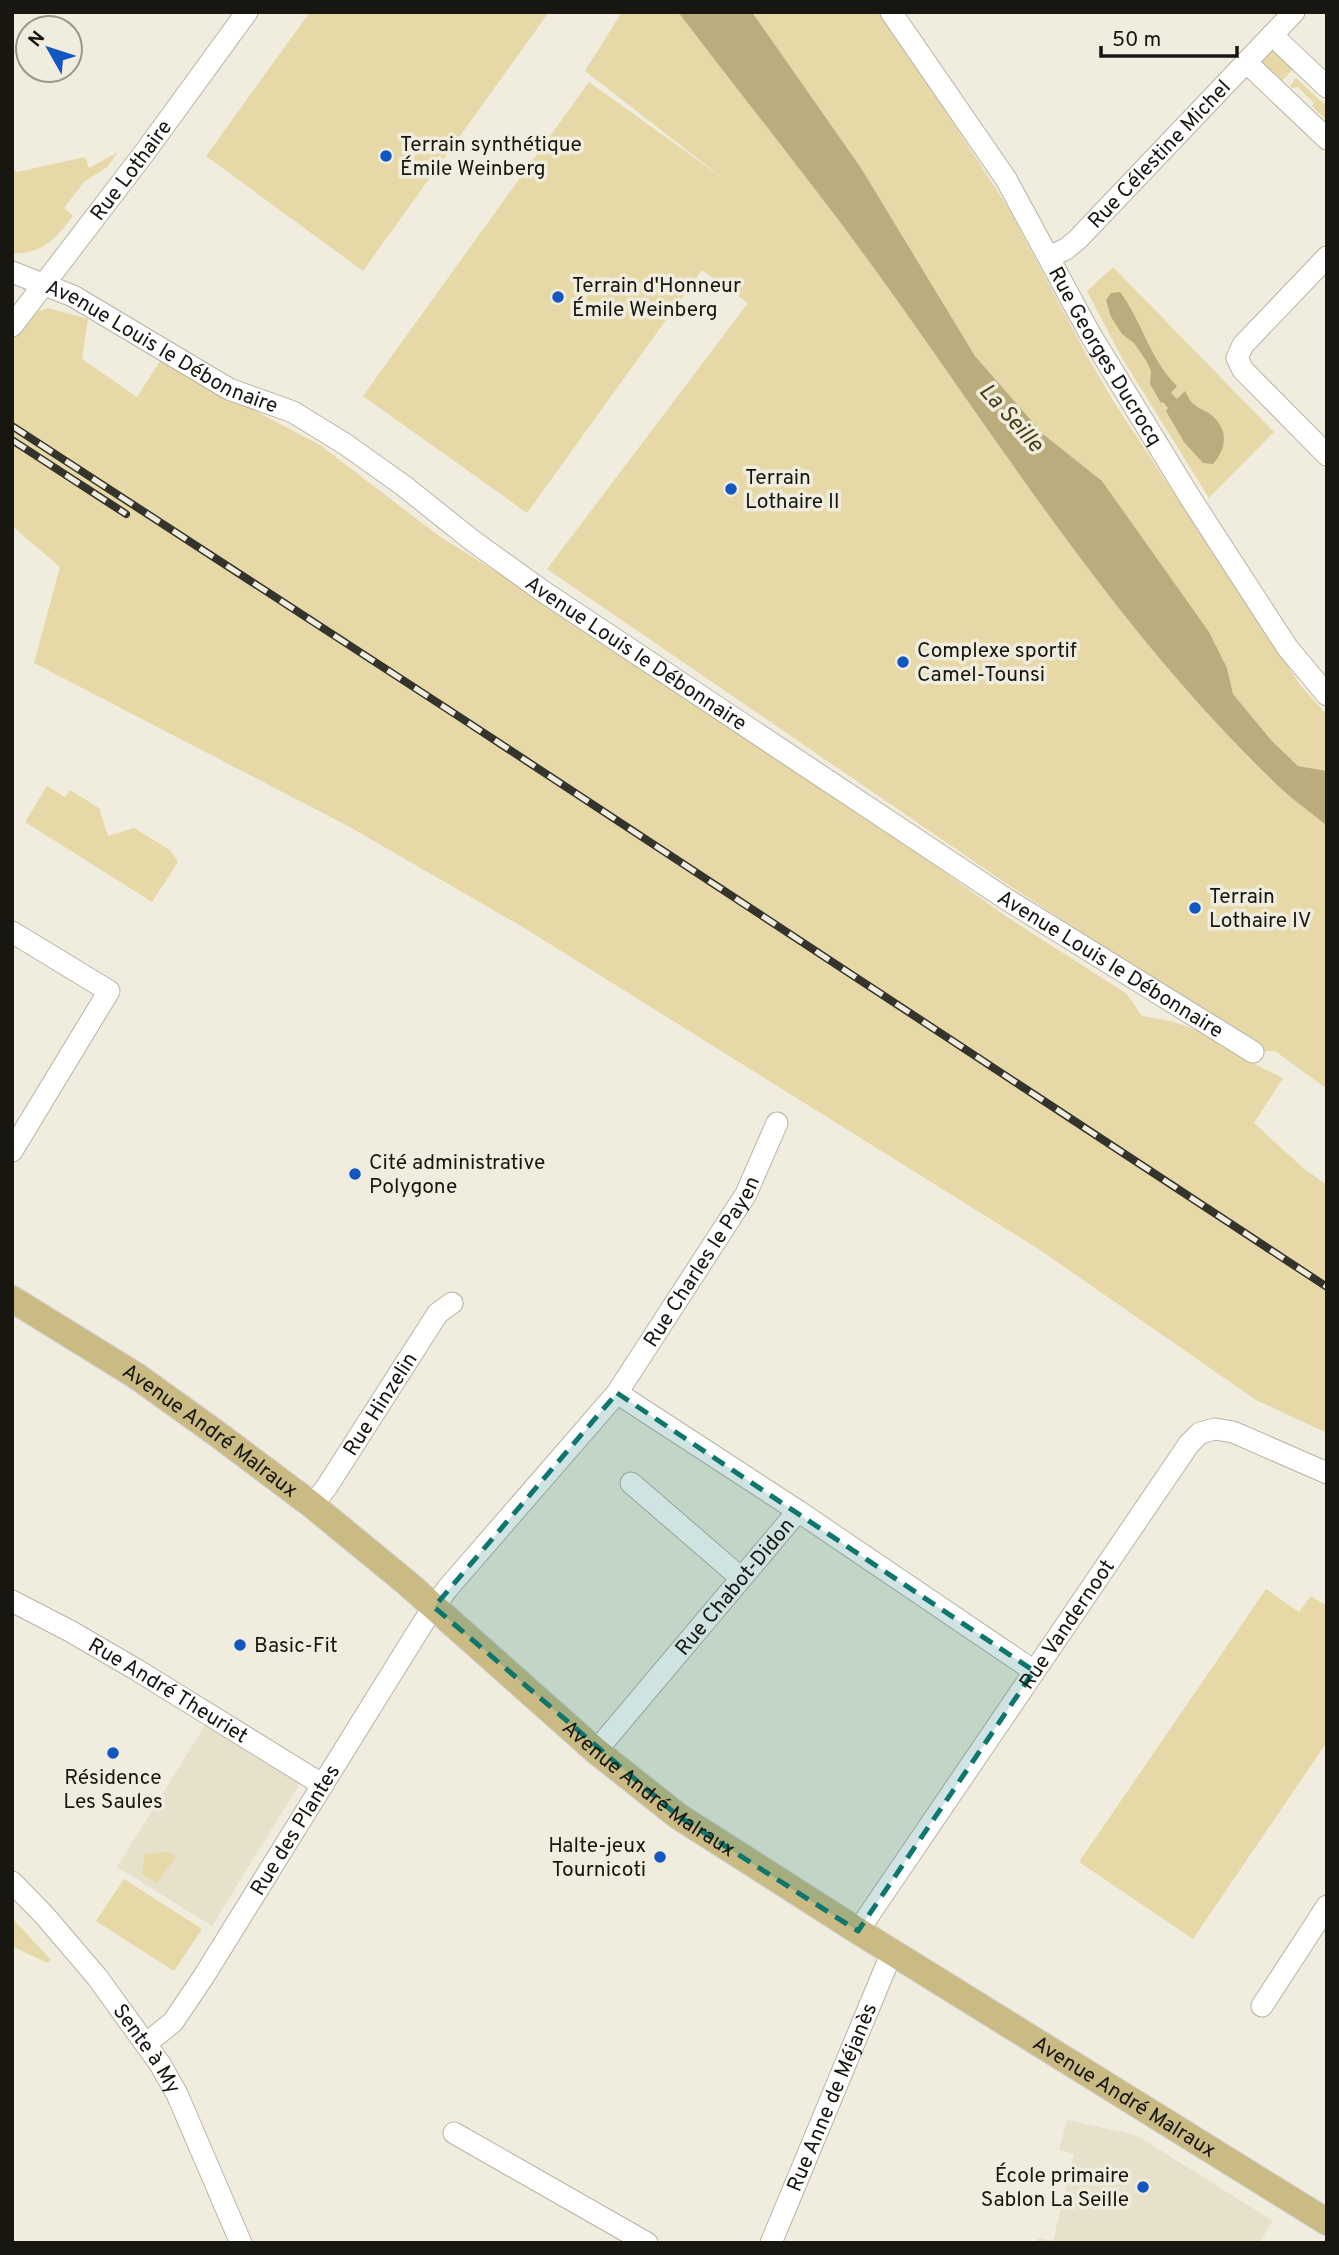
<svg xmlns="http://www.w3.org/2000/svg" width="1339" height="2255" viewBox="0 0 1339 2255" font-family="Overpass,sans-serif">
	<style>
		.built { fill: #e7e0ca }
		.green { fill: #e6d8a7 }
		.water { fill: #baac7d }
		.lines { fill: none; stroke-linecap: round; stroke-linejoin: round }
		.minor-casing { stroke: #b7b3a5; stroke-width: 23 }
		.major-casing { stroke: #d1d0cf; stroke-width: 28 }
		.minor { stroke: #fff; stroke-width: 21 }
		.major { stroke: #cabb84; stroke-width: 26 }
		.rail-casing { stroke: #34332c; stroke-width: 8 }
		.rail { stroke: #f1edde; stroke-width: 5; stroke-dasharray: 16; stroke-linecap: butt }
		.marked { fill: #0f766e; fill-opacity: 0.2; stroke: #0f766e; stroke-width: 5; stroke-dasharray: 14 9; stroke-linejoin: round }
		.poi-dot { fill: #1256c1; stroke: #f1edde; stroke-width: 2.5 }
		.labels { text-anchor: middle; stroke-width: 7; stroke-linejoin: round; paint-order: stroke }
		.poi-label { font-size: 21px; fill: #171611; stroke: #f1edde; text-anchor: start }
		.street-label { font-size: 21px; fill: #171611; stroke: #f1edde }
		.water-label { font-size: 23px; font-style: italic; fill: #463c15; stroke: #f1edde }
	</style>
	<rect width="100%" height="100%" fill="#f1edde"/>
	<path class="built" d="M207 1722 302 1780 212 1926 117 1867Z
		M1067 2120 1136 2135 1273 2221 1259 2243H1036L1038 2238 1053 2241 1074 2154 1059 2150Z"/>
	<path class="green" d="M310 12H549L363 271 206 156Z
		M622 12H678C752 108 829 204 899 303 1015 467 1125 637 1270 778 1287 796 1308 810 1327 826V1089L1275 1051 1253 1052 1256 1046 1007 884 547 569 748 303 702 270 527 513 363 396 589 82 724 179 585 71Z
		M752 12H879L902 44 1009 209 1087 356 1117 407 1301 686 1327 715V771L1298 766 1271 740 1233 694 1227 668 1102 481 1043 434 975 356 861 168Z
		M1273 51H1278L1296 66 1277 86 1261 66C1262 59 1266 53 1273 51Z
		M1296 78 1327 107V121L1312 106 1314 103 1298 87 1292 88 1290 86Z
		M118 152 107 167 84 182 64 208 73 216C56 238 42 255 12 253V170L17 172 85 157 89 168Z
		M1113 267 1274 432 1209 498 1122 358 1087 291Z
		M48 308 88 319 82 359 137 397 160 361 320 445 439 536 589 630 845 801 1007 917 1127 994 1142 1016 1171 1021 1251 1050 1244 1059 1283 1078 1254 1123 1303 1168 1327 1185V1433L1256 1400 1040 1250 521 926 348 826 34 663 60 567 12 526V337L27 315Z
		M47 786 65 797 70 790 99 808 108 836 134 828 170 850 178 862 152 902 25 822Z
		M1266 1589 1299 1612 1311 1596 1327 1606V1742L1193 1939 1079 1862Z
		M169 1852 176 1857 157 1883 142 1874 145 1854Z
		M124 1879 202 1929 174 1971 96 1921Z
		M12 1918 51 1960 47 1963 12 1946Z"/>
	<path class="water" d="M678 12H752L861 168 975 356 1043 434 1102 481 1209 632 1227 668 1233 694 1271 740 1298 766 1327 771V826C1308 810 1287 796 1270 778 1125 637 1015 467 899 303 829 204 752 109 678 12Z
		M1120 292C1142 321 1150 360 1177 386L1171 393 1177 399 1185 391C1188 396 1190 402 1195 405 1199 409 1205 410 1210 414 1228 428 1228 447 1213 464L1203 463 1184 442 1166 411 1168 408 1163 402 1161 403 1150 384 1151 371 1147 362 1134 343 1122 334 1111 317 1106 300 1111 293Z"/>
	<g class="lines">
		<g class="minor-casing">
			<g id="minor">
				<path id="s1" d="M891 12 1006 179 1090 334 1191 499 1287 647 1327 695"/>
				<path d="M1272 35 1327 87"/>
				<path d="M1246 62 1327 139"/>
				<path id="s2" d="M1049 257 1066 249 1078 239 1294 12"/>
				<path d="M1327 257 1243 345 1237 358 1243 370 1327 455"/>
				<path id="s3" d="M12 272 73 296 229 389 293 412 345 444 404 486 473 541 544 592 1003 897 1253 1052"/>
				<path id="s4" d="M12 326 145 152 247 12"/>
				<path d="M12 932 109 991 12 1151"/>
				<path d="M617 1393 798 1511"/>
				<path d="M631 1483 741 1578"/>
				<path id="s5" d="M312 1505 326 1488 438 1313 452 1303"/>
				<path id="s6" d="M12 1601 70 1631 137 1670 323 1785"/>
				<path id="s7" d="M596 1751 798 1511 1034 1671"/>
				<path id="s8" d="M12 1882 45 1916 97 1977 160 2064 177 2094 241 2243"/>
				<path id="s9" d="M858 1931 1189 1444 1200 1433 1215 1429 1233 1432 1327 1473"/>
				<path d="M1262 2006 1327 1906"/>
				<path id="s10" d="M147 2043 173 2022 204 1976 423 1623 447 1589 617 1393 746 1194 777 1123"/>
				<path d="M454 2133 647 2243"/>
				<path id="s11" d="M771 2243 892 1952"/>
			</g>
		</g>
		<g class="major-casing">
			<g id="major">
				<path id="s12" d="M12 1299 135 1375 216 1433 312 1505 407 1583 596 1751 678 1816 858 1931 1327 2222"/>
			</g>
		</g>
		<use href="#minor" class="minor"/>
		<use href="#major" class="major"/>
		<g class="rail-casing">
			<path id="rail" d="M12 426 455 714 1327 1287
				M12 440 126 514"/>
		</g>
		<use href="#rail" class="rail"/>
	</g>
	<path class="marked" d="M617 1393 1034 1671 858 1931 678 1816 434 1607Z"/>
	<g class="poi-dot">
		<circle cx="386" cy="156" r="7"/>
		<circle cx="558" cy="297" r="7"/>
		<circle cx="731" cy="489" r="7"/>
		<circle cx="903" cy="662" r="7"/>
		<circle cx="1195" cy="908" r="7"/>
		<circle cx="355" cy="1174" r="7"/>
		<circle cx="240" cy="1645" r="7"/>
		<circle cx="113" cy="1753" r="7"/>
		<circle cx="660" cy="1857" r="7"/>
		<circle cx="1143" cy="2187" r="7"/>
	</g>
	<g class="labels">
		<g class="poi-label">
			<text x="400" y="151">Terrain synthétique<tspan x="400" dy="24">Émile Weinberg</tspan></text>
			<text x="572" y="292">Terrain d'Honneur<tspan x="572" dy="24">Émile Weinberg</tspan></text>
			<text x="745" y="484">Terrain<tspan x="745" dy="24">Lothaire II</tspan></text>
			<text x="917" y="657">Complexe sportif<tspan x="917" dy="24">Camel-Tounsi</tspan></text>
			<text x="1209" y="903">Terrain<tspan x="1209" dy="24">Lothaire IV</tspan></text>
			<text x="369" y="1169">Cité administrative<tspan x="369" dy="24">Polygone</tspan></text>
			<text x="254" y="1652">Basic-Fit</text>
			<text x="113" y="1784" text-anchor="middle">Résidence<tspan x="113" dy="24">Les Saules</tspan></text>
			<text x="646" y="1852" text-anchor="end">Halte-jeux<tspan x="646" dy="24">Tournicoti</tspan></text>
			<text x="1129" y="2182" text-anchor="end">École primaire<tspan x="1129" dy="24">Sablon La Seille</tspan></text>
		</g>
		<g class="street-label">
			<text dy="7" stroke="none"><textPath href="#s2" startOffset="152">Rue Célestine Michel</textPath></text>
			<text dy="7" stroke="none"><textPath href="#s4" startOffset="196">Rue Lothaire</textPath></text>
			<text dy="7" stroke="none"><textPath href="#s3" startOffset="168">Avenue Louis le Débonnaire</textPath></text>
			<text dy="7" stroke="none"><textPath href="#s1" startOffset="406">Rue Georges Ducrocq</textPath></text>
			<text dy="7" stroke="none"><textPath href="#s3" startOffset="735">Avenue Louis le Débonnaire</textPath></text>
			<text dy="7" stroke="none"><textPath href="#s3" startOffset="1302">Avenue Louis le Débonnaire</textPath></text>
			<text dy="7" stroke="none"><textPath href="#s10" startOffset="962">Rue Charles le Payen</textPath></text>
			<text dy="7" stroke="none"><textPath href="#s5" startOffset="122">Rue Hinzelin</textPath></text>
			<text dy="7" stroke="none"><textPath href="#s12" startOffset="238">Avenue André Malraux</textPath></text>
			<text dy="7" stroke="none"><textPath href="#s7" startOffset="215">Rue Chabot-Didon</textPath></text>
			<text dy="7" stroke="none"><textPath href="#s9" startOffset="371">Rue Vandernoot</textPath></text>
			<text dy="7" stroke="none"><textPath href="#s6" startOffset="180">Rue André Theuriet</textPath></text>
			<text dy="7" stroke="none"><textPath href="#s12" startOffset="805">Avenue André Malraux</textPath></text>
			<text dy="7" stroke="none"><textPath href="#s10" startOffset="261">Rue des Plantes</textPath></text>
			<text dy="7" stroke="none"><textPath href="#s8" startOffset="215">Sente à My</textPath></text>
			<text dy="7" stroke="none"><textPath href="#s12" startOffset="1372">Avenue André Malraux</textPath></text>
			<text dy="7" stroke="none"><textPath href="#s11" startOffset="158">Rue Anne de Méjanès</textPath></text>
		</g>
		<g class="water-label">
			<text transform="translate(1012 417) rotate(48)" y="8">La Seille</text>
		</g>
	</g>
	<rect width="1339" height="2255" fill="none" stroke="#171611" stroke-width="28"/>
	<g transform="translate(49 49) rotate(309)"><circle r="33" fill="#f1edde" stroke="#9a978c" stroke-width="2"/>
	<path d="M0-5L12 26L0 18L-12 26Z" fill="#1256c1"/>
	<text y="-10" font-size="19" font-weight="bold" text-anchor="middle" fill="#171611">N</text>
	</g>
	<path d="M1101 46v10h136v-10" fill="none" stroke="#171611" stroke-width="3.5"/>
	<text x="1112" y="46" font-size="21" fill="#171611" stroke="#f1edde" stroke-width="5" paint-order="stroke">50 m</text>
</svg>
